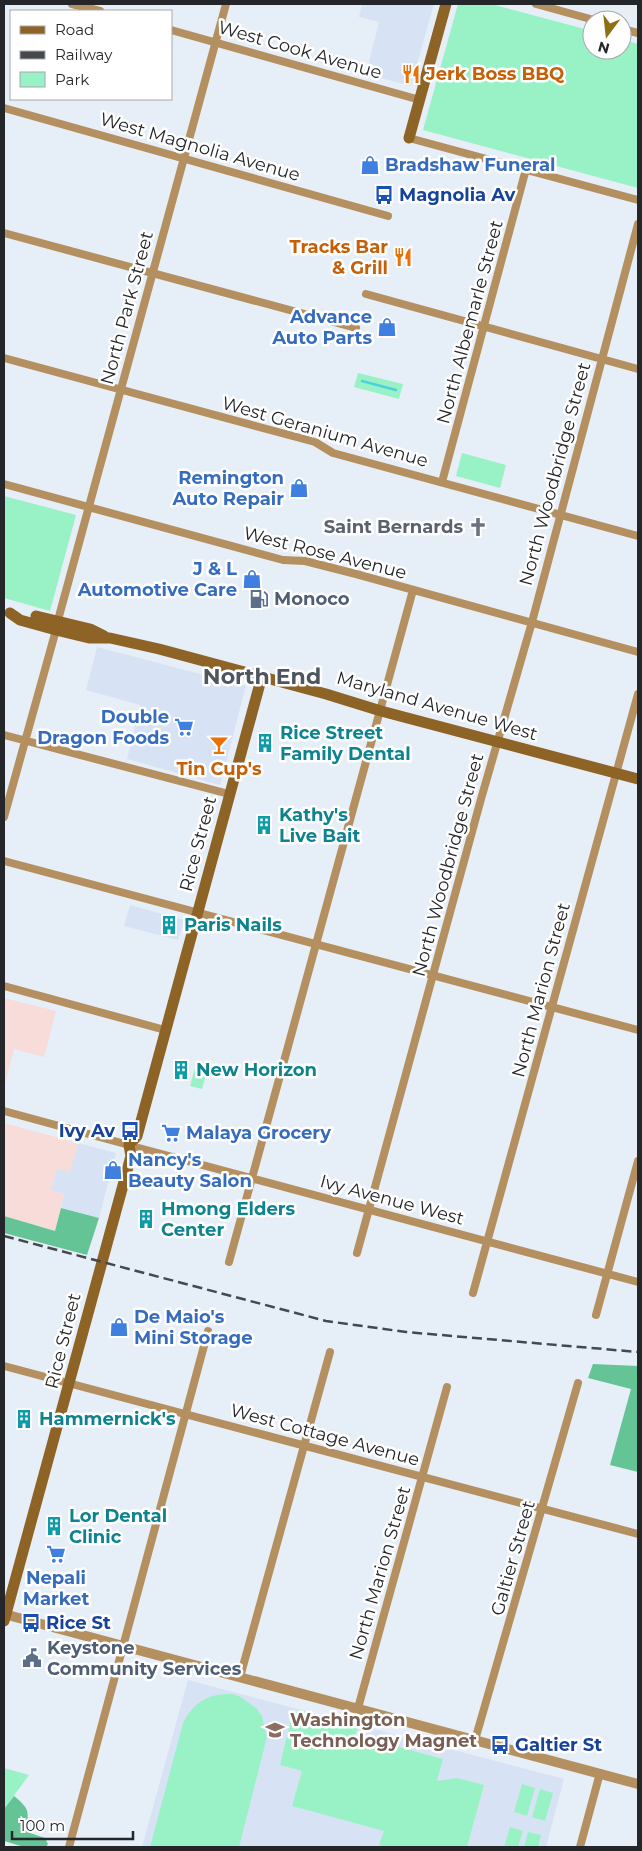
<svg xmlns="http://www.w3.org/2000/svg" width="642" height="1851" viewBox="0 0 642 1851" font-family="Montserrat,sans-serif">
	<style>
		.built { fill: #d7e3f4 }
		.industrial { fill: #f7dcda }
		.green { fill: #99f2c5 }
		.forest { fill: #64c496 }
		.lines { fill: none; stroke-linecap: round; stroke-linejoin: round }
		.stream { stroke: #4dd1dd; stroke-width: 2.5 }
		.minor { stroke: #b48f5f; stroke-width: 8 }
		.tertiary { stroke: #b48f5f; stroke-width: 10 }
		.secondary { stroke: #8e6326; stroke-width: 11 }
		.rail { stroke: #45484c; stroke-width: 2.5; stroke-dasharray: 10 5; stroke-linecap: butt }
		.labels { text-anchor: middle; stroke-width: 5; stroke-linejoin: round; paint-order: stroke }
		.street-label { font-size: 18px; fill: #24262a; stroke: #fff }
		.food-label { font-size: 18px; font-weight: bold; fill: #c56008; stroke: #fff; text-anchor: start }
		.shop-label { font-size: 18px; font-weight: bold; fill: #366cbe; stroke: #fff; text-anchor: start }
		.transit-label { font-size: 18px; font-weight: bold; fill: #164399; stroke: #fff; text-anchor: start }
		.worship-label { font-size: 18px; font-weight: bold; fill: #5b616d; stroke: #fff; text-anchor: end }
		.service-label { font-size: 18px; font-weight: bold; fill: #4e5e75; stroke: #fff; text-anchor: start }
		.culture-label { font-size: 18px; font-weight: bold; fill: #0d838f; stroke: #fff; text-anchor: start }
		.education-label { font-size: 18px; font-weight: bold; fill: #785e54; stroke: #fff; text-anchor: start }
		.district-label { font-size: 22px; font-weight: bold; fill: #4f555e; stroke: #fff }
	</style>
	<rect width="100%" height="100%" fill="#e6eef7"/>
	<path class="built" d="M362 4H434L411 86 366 74 379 22 359 17Z
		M97 647 246 686 220 785 127 759 140 705 86 690Z
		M130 905 184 920 178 940 124 926Z
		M78 1143 116 1153 99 1218 61 1208 64 1194 51 1190 57 1169 70 1171Z
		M188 1680 564 1779 546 1847H142Z"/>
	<path class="industrial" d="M4 998 56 1011 44 1057 14 1049 4 1088Z
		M4 1123 78 1143 70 1172 57 1169 51 1190 64 1194 55 1231 4 1216Z"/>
	<path class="green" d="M458 4H491L592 31V50H622V39L638 44V188L423 130Z
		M358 373 403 384 399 399 354 387Z
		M462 453 506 465 500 488 456 476Z
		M4 496 76 515 50 611 4 598Z
		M197 1061 209 1064 202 1089 190 1086Z
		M232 1694 241 1697 256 1708 262 1716 267 1737 239 1847H150L183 1723C194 1702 208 1693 232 1694Z
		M299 1710 359 1726 355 1735 443 1759 437 1781 457 1778 484 1785 467 1847H386L379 1845 384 1831 292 1806 302 1771 280 1765 292 1715Z
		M4 1768 29 1775 4 1809Z
		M522 1784 535 1788 527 1816 514 1812Z
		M540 1789 553 1793 545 1821 532 1817Z
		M510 1827 523 1831 518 1847H504Z
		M528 1832 541 1835 538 1847H524Z"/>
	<path class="forest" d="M61 1208 99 1218 87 1255 4 1233V1216L55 1231Z
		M593 1364 638 1366V1472L610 1465 631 1389 588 1378Z
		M14 1796C36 1814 23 1812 30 1833L45 1838 48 1844 46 1847H24L4 1841V1809Z"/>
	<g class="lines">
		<path class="stream" d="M362 381 396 390"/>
		<path class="minor" d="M72 4 100 11
			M536 4 594 20
			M622 29 638 33
			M171 30 420 100
			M4 108 388 216
			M409 138 638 200
			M4 233 356 328
			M366 294 638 369
			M4 358 315 442 333 453 638 536
			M442 482 526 169
			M4 484 283 560 305 561 356 574 638 652
			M58 620 226 4
			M4 735 229 794
			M4 817 56 630
			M4 861 638 1030
			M4 986 165 1030
			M4 1111 129 1145
			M139 1148 638 1282
			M357 1253 481 799 532 622 638 224
			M229 1262 413 590
			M473 1293 638 694
			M596 1315 638 1161
			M4 1366 638 1534
			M240 1677 330 1352
			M358 1708 447 1387
			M475 1740 578 1383
			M69 1847 208 1331
			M580 1847 600 1773"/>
		<path class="tertiary" d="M4 1614 638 1784"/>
		<path class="secondary" d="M409 138 446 4
			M10 613 20 620 56 630 89 638H110L159 649 326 694 381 711 638 779
			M36 616 90 629 104 636
			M4 1621 131 1156 129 1145 137 1136 262 676"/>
		<path class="rail" d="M4 1236 326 1321 406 1332 638 1352"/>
	</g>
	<defs>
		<g id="restaurant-bare" transform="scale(1.5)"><path d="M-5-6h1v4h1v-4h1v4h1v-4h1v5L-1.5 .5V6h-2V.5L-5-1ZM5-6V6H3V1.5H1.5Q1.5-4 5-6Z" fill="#e8710a" stroke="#fff" stroke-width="2.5" paint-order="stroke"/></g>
		<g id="shop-bare" transform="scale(1.5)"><path d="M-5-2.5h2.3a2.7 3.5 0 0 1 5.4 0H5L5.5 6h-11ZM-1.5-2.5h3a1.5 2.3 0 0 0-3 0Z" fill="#3f7fe0" stroke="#fff" stroke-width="2.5" paint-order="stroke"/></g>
		<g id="bus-bare" transform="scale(1.5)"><path d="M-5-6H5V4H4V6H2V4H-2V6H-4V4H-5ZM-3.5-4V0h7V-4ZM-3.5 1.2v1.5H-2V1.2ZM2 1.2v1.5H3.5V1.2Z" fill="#1a4fb4" stroke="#fff" stroke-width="2.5" paint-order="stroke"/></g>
		<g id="church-bare" transform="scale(1.5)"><path d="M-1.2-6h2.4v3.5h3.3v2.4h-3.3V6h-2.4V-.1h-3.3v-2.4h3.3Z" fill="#6b7280" stroke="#fff" stroke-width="2.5" paint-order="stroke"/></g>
		<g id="fuel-bare" transform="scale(1.5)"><path d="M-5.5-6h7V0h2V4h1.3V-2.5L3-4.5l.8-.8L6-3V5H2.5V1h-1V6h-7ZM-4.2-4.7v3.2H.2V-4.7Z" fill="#5c6f8a" stroke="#fff" stroke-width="2.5" paint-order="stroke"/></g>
		<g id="supermarket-bare" transform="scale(1.5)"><path d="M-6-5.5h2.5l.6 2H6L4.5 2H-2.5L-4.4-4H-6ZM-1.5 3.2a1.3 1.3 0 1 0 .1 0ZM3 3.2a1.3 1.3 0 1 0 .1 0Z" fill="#3f7fe0" stroke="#fff" stroke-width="2.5" paint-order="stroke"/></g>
		<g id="building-bare" transform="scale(1.5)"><path d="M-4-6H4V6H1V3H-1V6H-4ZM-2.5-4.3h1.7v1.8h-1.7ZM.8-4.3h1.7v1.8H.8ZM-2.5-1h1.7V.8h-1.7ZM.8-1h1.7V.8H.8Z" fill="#0f9aa8" stroke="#fff" stroke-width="2.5" paint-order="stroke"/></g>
		<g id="bar-bare" transform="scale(1.5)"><path d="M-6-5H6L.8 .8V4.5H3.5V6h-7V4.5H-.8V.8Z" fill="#e8710a" stroke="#fff" stroke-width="2.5" paint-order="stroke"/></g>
		<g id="civic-bare" transform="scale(1.5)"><path d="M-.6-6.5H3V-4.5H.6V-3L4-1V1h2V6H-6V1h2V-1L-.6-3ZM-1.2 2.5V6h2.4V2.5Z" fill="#5c6f8a" stroke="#fff" stroke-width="2.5" paint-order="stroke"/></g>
		<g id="school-bare" transform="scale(1.5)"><path d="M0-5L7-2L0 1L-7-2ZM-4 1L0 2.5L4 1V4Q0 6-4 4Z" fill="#8d6e63" stroke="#fff" stroke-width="2.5" paint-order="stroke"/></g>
	</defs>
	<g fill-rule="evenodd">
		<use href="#restaurant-bare" x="411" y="74"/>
		<use href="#shop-bare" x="370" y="165"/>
		<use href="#bus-bare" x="384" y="195"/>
		<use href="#restaurant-bare" x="403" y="257"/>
		<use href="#shop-bare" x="387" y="327"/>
		<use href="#shop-bare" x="299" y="488"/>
		<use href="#church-bare" x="478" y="527"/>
		<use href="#shop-bare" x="252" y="579"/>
		<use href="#fuel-bare" x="259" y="599"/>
		<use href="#supermarket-bare" x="184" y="727"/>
		<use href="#building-bare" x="265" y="743"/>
		<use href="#bar-bare" x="219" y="745"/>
		<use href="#building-bare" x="264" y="825"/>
		<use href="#building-bare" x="169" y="925"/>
		<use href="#building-bare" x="181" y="1070"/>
		<use href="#bus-bare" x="130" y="1131"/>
		<use href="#supermarket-bare" x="171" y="1133"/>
		<use href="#shop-bare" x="113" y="1170"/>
		<use href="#building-bare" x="146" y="1219"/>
		<use href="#shop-bare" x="119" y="1327"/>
		<use href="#building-bare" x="24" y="1419"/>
		<use href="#building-bare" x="54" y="1526"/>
		<use href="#supermarket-bare" x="56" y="1554"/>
		<use href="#bus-bare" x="31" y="1623"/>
		<use href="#civic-bare" x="32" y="1658"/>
		<use href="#school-bare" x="275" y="1730"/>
		<use href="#bus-bare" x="500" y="1745"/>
	</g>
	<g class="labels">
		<g class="street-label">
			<text transform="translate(300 50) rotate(16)" y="6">West Cook Avenue</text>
			<text transform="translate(200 147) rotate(16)" y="6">West Magnolia Avenue</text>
			<text transform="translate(127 308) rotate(-75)" y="6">North Park Street</text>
			<text transform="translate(470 322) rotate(-75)" y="6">North Albemarle Street</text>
			<text transform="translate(325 432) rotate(16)" y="6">West Geranium Avenue</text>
			<text transform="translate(555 474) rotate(-75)" y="6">North Woodbridge Street</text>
			<text transform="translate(325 553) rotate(14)" y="6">West Rose Avenue</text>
			<text transform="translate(437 706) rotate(16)" y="6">Maryland Avenue West</text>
			<text transform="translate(198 844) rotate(-75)" y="6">Rice Street</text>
			<text transform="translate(448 865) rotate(-75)" y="6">North Woodbridge Street</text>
			<text transform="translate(541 990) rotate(-75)" y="6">North Marion Street</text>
			<text transform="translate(392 1200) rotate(15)" y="6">Ivy Avenue West</text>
			<text transform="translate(63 1341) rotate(-76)" y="6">Rice Street</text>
			<text transform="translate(325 1435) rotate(15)" y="6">West Cottage Avenue</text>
			<text transform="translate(513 1558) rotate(-74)" y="6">Galtier Street</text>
			<text transform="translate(380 1573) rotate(-74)" y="6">North Marion Street</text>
		</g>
		<g class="food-label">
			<text x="426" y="80">Jerk Boss BBQ</text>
			<text x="388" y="253" text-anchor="end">Tracks Bar<tspan x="388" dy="21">&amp; Grill</tspan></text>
			<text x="219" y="775" text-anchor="middle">Tin Cup's</text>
		</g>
		<g class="shop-label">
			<text x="385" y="171">Bradshaw Funeral</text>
			<text x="372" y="323" text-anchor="end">Advance<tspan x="372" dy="21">Auto Parts</tspan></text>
			<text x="284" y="484" text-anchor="end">Remington<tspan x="284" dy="21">Auto Repair</tspan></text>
			<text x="237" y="575" text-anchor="end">J &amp; L<tspan x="237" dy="21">Automotive Care</tspan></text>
			<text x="169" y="723" text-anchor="end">Double<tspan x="169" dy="21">Dragon Foods</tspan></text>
			<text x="186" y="1139">Malaya Grocery</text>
			<text x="128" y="1166">Nancy's<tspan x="128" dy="21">Beauty Salon</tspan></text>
			<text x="134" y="1323">De Maio's<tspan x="134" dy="21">Mini Storage</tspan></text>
			<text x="56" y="1584" text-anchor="middle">Nepali<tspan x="56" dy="21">Market</tspan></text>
		</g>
		<g class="transit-label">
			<text x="399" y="201">Magnolia Av</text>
			<text x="115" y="1137" text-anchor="end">Ivy Av</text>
			<text x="46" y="1629">Rice St</text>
			<text x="515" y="1751">Galtier St</text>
		</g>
		<g class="worship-label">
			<text x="463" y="533">Saint Bernards</text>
		</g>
		<g class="service-label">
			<text x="274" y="605">Monoco</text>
			<text x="47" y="1654">Keystone<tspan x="47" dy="21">Community Services</tspan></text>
		</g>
		<g class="culture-label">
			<text x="280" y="739">Rice Street<tspan x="280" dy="21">Family Dental</tspan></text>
			<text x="279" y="821">Kathy's<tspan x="279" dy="21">Live Bait</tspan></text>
			<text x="184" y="931">Paris Nails</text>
			<text x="196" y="1076">New Horizon</text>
			<text x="161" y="1215">Hmong Elders<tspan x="161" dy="21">Center</tspan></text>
			<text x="39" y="1425">Hammernick's</text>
			<text x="69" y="1522">Lor Dental<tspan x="69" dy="21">Clinic</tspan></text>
		</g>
		<g class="education-label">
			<text x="290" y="1726">Washington<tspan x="290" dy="21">Technology Magnet</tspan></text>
		</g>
		<g class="district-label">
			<text x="262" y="684">North End</text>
		</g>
	</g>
	<rect width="642" height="1851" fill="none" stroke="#24262a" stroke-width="10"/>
	<rect x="10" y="10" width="162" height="90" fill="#ffffff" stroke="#a7a8aa"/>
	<rect x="20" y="26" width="25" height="8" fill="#8e6326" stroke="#a7a8aa"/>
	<text x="55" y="35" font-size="15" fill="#24262a">Road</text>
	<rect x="20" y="51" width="25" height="8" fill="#45484c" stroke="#a7a8aa"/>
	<text x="55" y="60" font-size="15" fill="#24262a">Railway</text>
	<rect x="20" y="72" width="25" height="15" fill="#99f2c5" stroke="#a7a8aa"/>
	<text x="55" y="85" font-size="15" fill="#24262a">Park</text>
	<g transform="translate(607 35) rotate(195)"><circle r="24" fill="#ffffff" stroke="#a7a8aa"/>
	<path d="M0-4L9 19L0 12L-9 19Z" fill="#8e6f13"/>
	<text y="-8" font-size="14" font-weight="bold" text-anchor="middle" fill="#24262a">N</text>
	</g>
	<path d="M12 1831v8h121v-8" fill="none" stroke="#24262a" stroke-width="2.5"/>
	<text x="20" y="1831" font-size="15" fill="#24262a" stroke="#ffffff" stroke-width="4" paint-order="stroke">100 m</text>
</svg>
